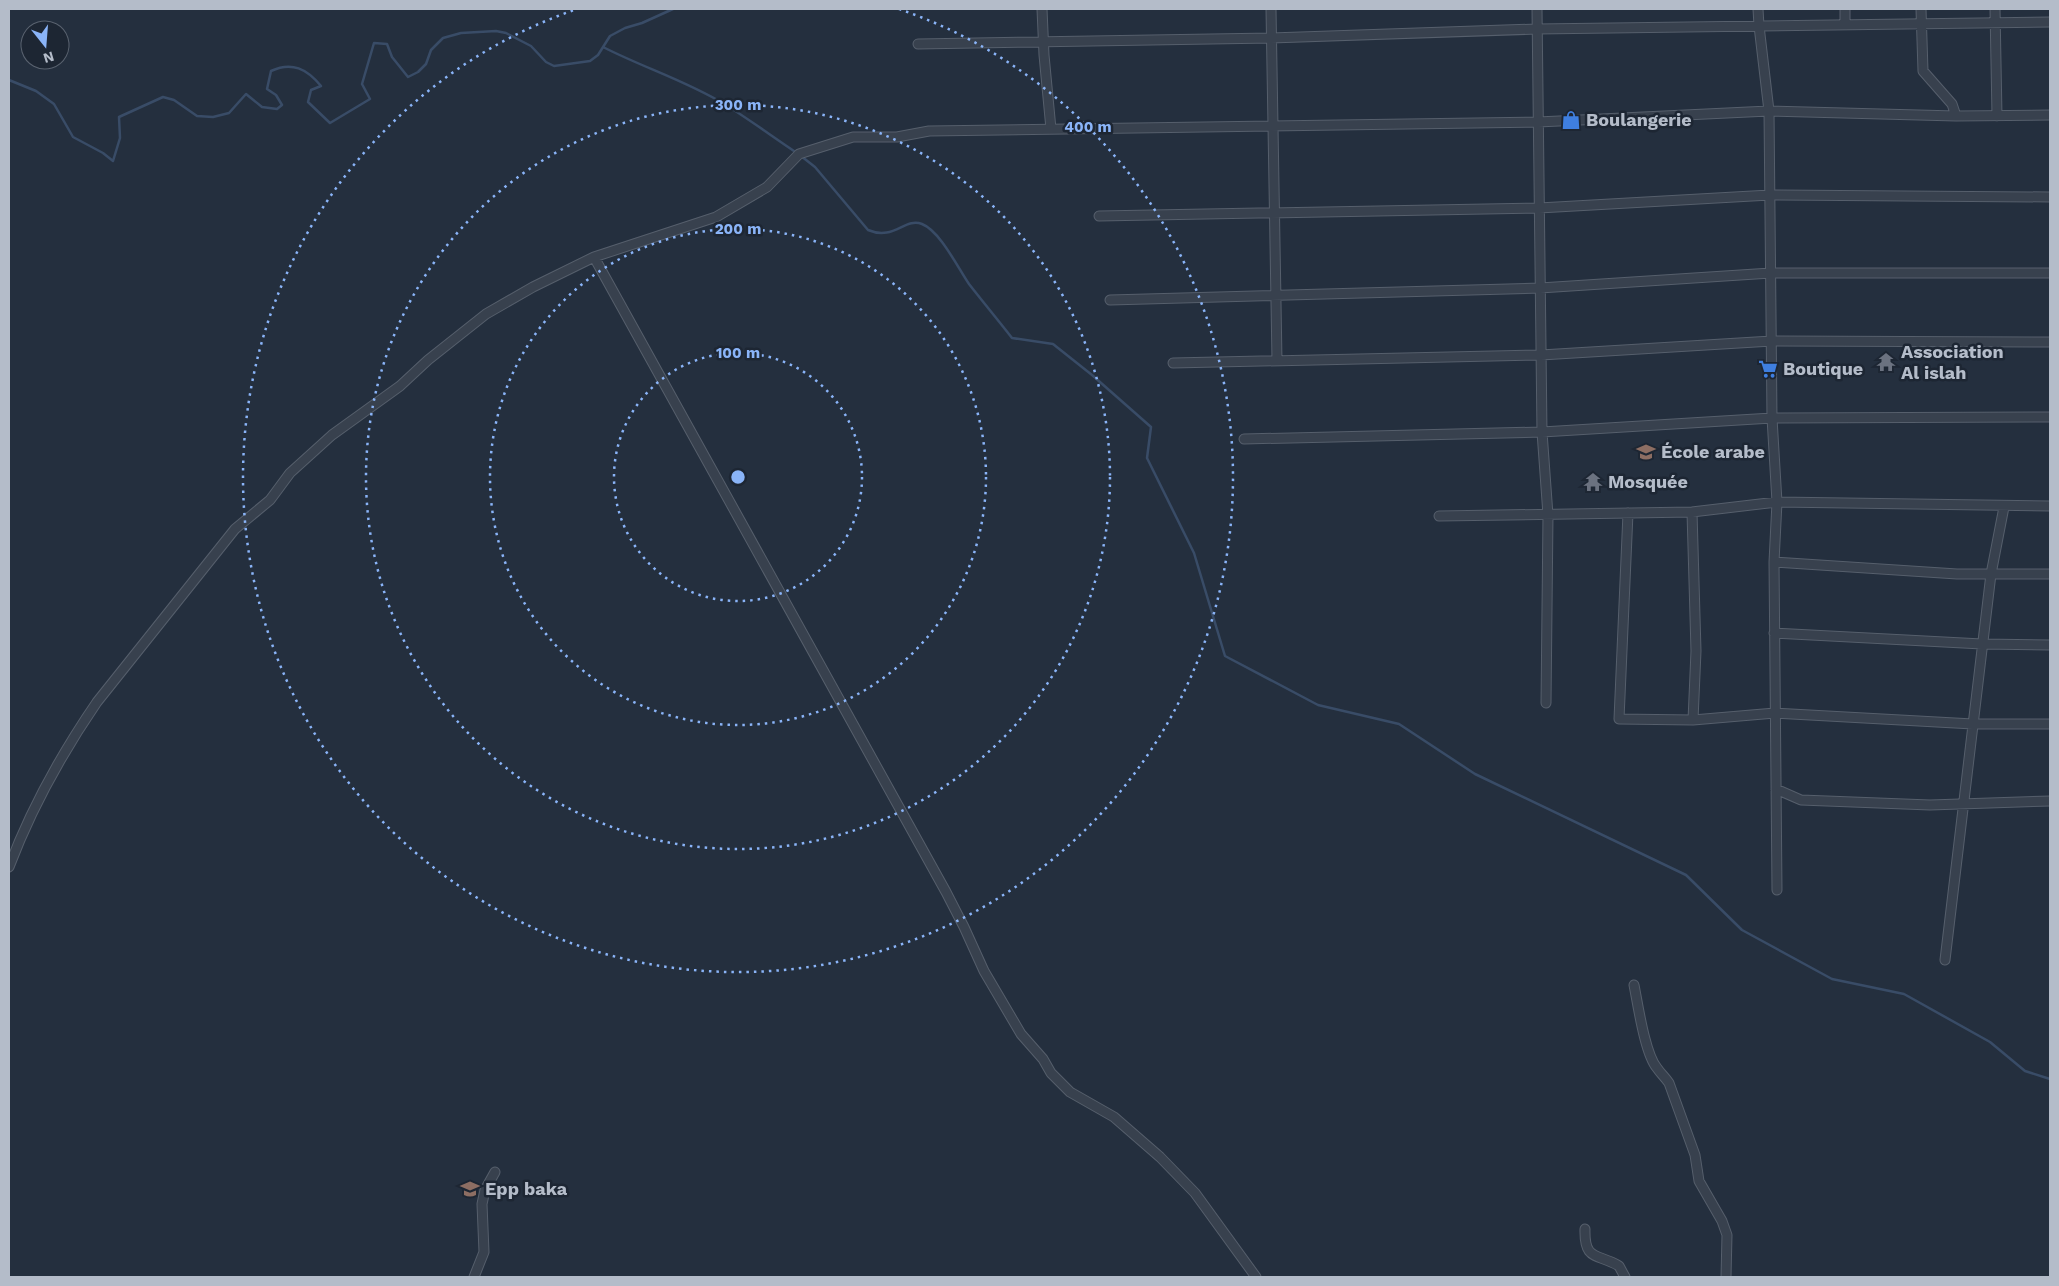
<svg xmlns="http://www.w3.org/2000/svg" width="2059" height="1286" viewBox="0 0 2059 1286" font-family="'Work Sans',sans-serif">
	<style>
		.lines { fill: none; stroke-linecap: round; stroke-linejoin: round }
		.stream { stroke: #394c67; stroke-width: 2.5 }
		.minor-casing { stroke: #565f6c; stroke-width: 11 }
		.minor { stroke: #38414e; stroke-width: 9 }
		.ring { fill: none; stroke: #8ab4f8; stroke-width: 2.5; stroke-dasharray: 2.5 5 }
		.labels { text-anchor: middle; stroke-width: 5; stroke-linejoin: round; paint-order: stroke }
		.poi-label { font-size: 18px; font-weight: bold; fill: #b4bcc9; stroke: #1d2633; text-anchor: start }
		.centre { fill: #8ab4f8; stroke: #1d2633; stroke-width: 2.5 }
		.ring-label { font-size: 15px; text-anchor: middle; font-weight: bold; fill: #8ab4f8; stroke: #1d2633; stroke-width: 5; stroke-linejoin: round; paint-order: stroke }
	</style>
	<rect width="100%" height="100%" fill="#242f3e"/>
	<g class="lines">
		<path class="stream" d="M603 47C644 68 687 81 726 105 750 120 773 137 797 153
			M9 80 36 91 54 104 73 137 103 153 113 161 120 138 119 117 163 97 174 100 197 116 213 117 229 113 246 94 262 107 277 109 282 105 276 95 267 89 271 71C292 61 307 69 321 86L311 90 308 102 330 123 370 99 362 84 374 43 387 44 392 57 408 77 418 72 426 64 431 50 443 38 461 33 496 31 506 33 531 46 546 62 554 66 590 61 598 55 610 36 625 28 642 23 673 9
			M801 156 815 167 868 230C894 241 905 217 922 224 940 231 958 268 969 284 983 302 998 320 1012 338L1053 344 1092 375 1151 427 1147 458 1194 553 1225 656 1318 705 1399 724 1475 774 1686 875 1742 930 1832 979 1904 994 1990 1042 2025 1071 2050 1079"/>
		<g class="minor-casing">
			<path id="minor" d="M1042 9 1044 55 1051 129
				M1271 9 1277 361
				M1537 9 1542 432 1548 515 1546 703
				M1758 9 1759 26 1769 111 1772 418 1777 502 1774 562 1777 890
				M1845 9V25
				M1921 9 1923 71 1952 104 1956 116
				M1995 9 1997 116
				M918 44 1271 38 1537 29 2050 22
				M1099 216 1539 208 1770 195 2050 197
				M594 257 946 892 964 927 984 971 1021 1034 1043 1059 1051 1073 1070 1092 1114 1117 1160 1157 1195 1193 1256 1277
				M1110 300 1540 288 1771 273H2050
				M1173 363 1541 355 1772 341 2050 342
				M1244 439 1542 432 1772 418 2050 417
				M1692 512 1696 651 1693 720
				M1628 513 1619 719 1693 720 1775 713 1973 724H2050
				M1439 516 1692 512 1777 502 2050 506
				M1774 562 1957 574H2050
				M1774 633 1982 644 2050 645
				M1776 789 1801 800 1930 805 2050 801
				M9 867C31 809 62 753 97 702L235 529 270 500 290 473 332 435 400 386 428 360 486 314 533 287 594 257 716 217 767 187 799 154 853 137H897L929 131 1538 122 1769 111 1956 116 2050 115
				M1945 960 1991 574 2004 507
				M1634 985C1638 1005 1645 1054 1657 1068 1661 1074 1665 1077 1669 1083L1695 1155 1699 1181 1722 1221 1727 1235 1726 1277
				M1585 1229C1584 1262 1598 1253 1619 1266L1625 1277
				M474 1277 484 1252 482 1204 485 1190 495 1172"/>
		</g>
		<use href="#minor" class="minor"/>
	</g>
	<g class="ring">
		<circle cx="738" cy="477" r="124"/>
		<circle cx="738" cy="477" r="248"/>
		<circle cx="738" cy="477" r="372"/>
		<path d="M899 9A495 495 0 1 1 577 9"/>
	</g>
	<defs>
		<g id="shop-bare" transform="scale(1.5)"><path d="M-5-2.5h2.3a2.7 3.5 0 0 1 5.4 0H5L5.5 6h-11ZM-1.5-2.5h3a1.5 2.3 0 0 0-3 0Z" fill="#3f7fe0" stroke="#1d2633" stroke-width="2.5" paint-order="stroke"/></g>
		<g id="temple-bare" transform="scale(1.5)"><path d="M0-6L5-2H3V0L6.5 2.5H4V6H1.5V3h-3V6H-4V2.5H-6.5L-3 0V-2H-5Z" fill="#6b7280" stroke="#1d2633" stroke-width="2.5" paint-order="stroke"/></g>
		<g id="supermarket-bare" transform="scale(1.5)"><path d="M-6-5.5h2.5l.6 2H6L4.5 2H-2.5L-4.4-4H-6ZM-1.5 3.2a1.3 1.3 0 1 0 .1 0ZM3 3.2a1.3 1.3 0 1 0 .1 0Z" fill="#3f7fe0" stroke="#1d2633" stroke-width="2.5" paint-order="stroke"/></g>
		<g id="school-bare" transform="scale(1.5)"><path d="M0-5L7-2L0 1L-7-2ZM-4 1L0 2.5L4 1V4Q0 6-4 4Z" fill="#8d6e63" stroke="#1d2633" stroke-width="2.5" paint-order="stroke"/></g>
	</defs>
	<g fill-rule="evenodd">
		<use href="#shop-bare" x="1571" y="120"/>
		<use href="#temple-bare" x="1886" y="362"/>
		<use href="#supermarket-bare" x="1768" y="369"/>
		<use href="#school-bare" x="1646" y="452"/>
		<use href="#temple-bare" x="1593" y="482"/>
		<use href="#school-bare" x="470" y="1189"/>
	</g>
	<g class="labels">
		<g class="poi-label">
			<text x="1586" y="126">Boulangerie</text>
			<text x="1901" y="358">Association<tspan x="1901" dy="21">Al islah</tspan></text>
			<text x="1783" y="375">Boutique</text>
			<text x="1661" y="458">École arabe</text>
			<text x="1608" y="488">Mosquée</text>
			<text x="485" y="1195">Epp baka</text>
		</g>
	</g>
	<circle cx="738" cy="477" r="8" class="centre"/>
	<g class="ring-label">
		<text x="738" y="110">300 m</text>
		<text x="1088" y="132">400 m</text>
		<text x="738" y="234">200 m</text>
		<text x="738" y="358">100 m</text>
	</g>
	<rect width="2059" height="1286" fill="none" stroke="#b4bcc9" stroke-width="20"/>
	<g transform="translate(45 45) rotate(163)"><circle r="24" fill="#1d2633" stroke="#59626f"/>
	<path d="M0-4L9 19L0 12L-9 19Z" fill="#8ab4f8"/>
	<text y="-8" font-size="14" font-weight="bold" text-anchor="middle" fill="#b4bcc9">N</text>
	</g>
</svg>
